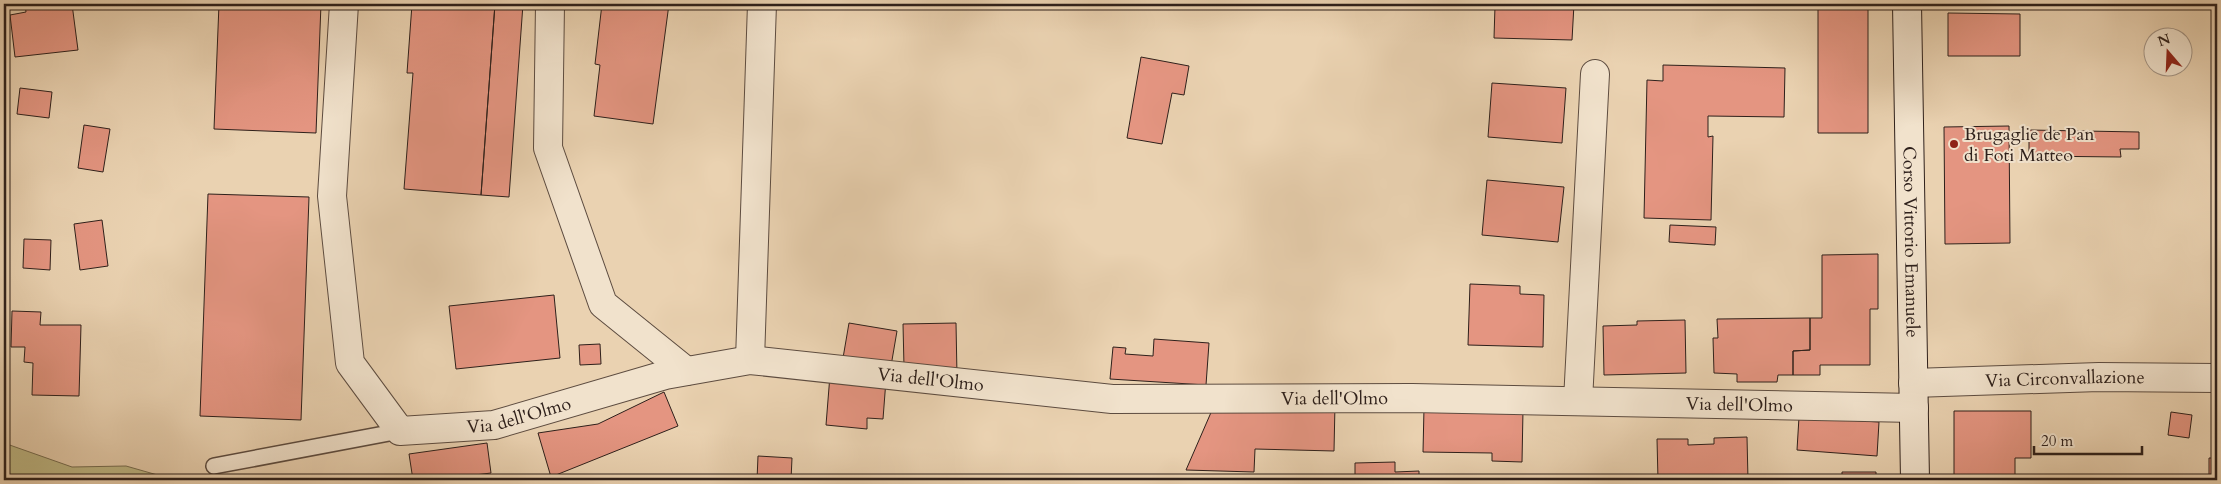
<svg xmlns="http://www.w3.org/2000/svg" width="2221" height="484" viewBox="0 0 2221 484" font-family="Cardo,serif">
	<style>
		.green { fill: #bfb986; stroke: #766c50 }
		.building { fill: #e49581; stroke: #2e201b }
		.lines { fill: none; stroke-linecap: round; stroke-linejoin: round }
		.lane-casing { stroke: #5d4c40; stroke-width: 18 }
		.street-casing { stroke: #5d4c40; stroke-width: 30 }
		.secondary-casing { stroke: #2e201b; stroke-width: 30 }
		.lane { stroke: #f1e2cc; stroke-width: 15 }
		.street { stroke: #f1e2cc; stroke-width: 28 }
		.secondary { stroke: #f1e2cc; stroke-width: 28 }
		.poi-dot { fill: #8f2418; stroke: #f1e2cc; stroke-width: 2 }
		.labels { text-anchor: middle; stroke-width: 4; stroke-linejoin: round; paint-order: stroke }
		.poi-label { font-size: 18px; fill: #2e201b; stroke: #f1e2cc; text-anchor: start }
		.street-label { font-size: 18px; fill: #2e201b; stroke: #f1e2cc }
	</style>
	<rect width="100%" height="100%" fill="#ead2b1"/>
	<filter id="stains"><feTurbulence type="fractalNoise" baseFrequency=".004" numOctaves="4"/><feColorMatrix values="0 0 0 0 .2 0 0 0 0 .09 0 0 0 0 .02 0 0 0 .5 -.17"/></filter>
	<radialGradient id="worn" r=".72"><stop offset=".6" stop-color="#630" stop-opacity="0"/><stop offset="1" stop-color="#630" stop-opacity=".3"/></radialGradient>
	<path class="green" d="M4 443 72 467 126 466 175 480H4Z"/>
	<path class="building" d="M25 4H72L78 50 15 57 10 15 26 12Z
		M219 4H321L316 133 214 129Z
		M412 4H495L481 195 404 189 413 73H407Z
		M495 4H523L509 197 481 195Z
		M602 4H669L653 124 594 116 600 65 595 64Z
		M1506 4H1574L1572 40 1494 38 1495 6H1506Z
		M1818 4H1868V133H1818Z
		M1948 13 2020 14V56H1948Z
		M1141 57 1189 66 1184 95 1172 93 1162 144 1127 138Z
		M1663 65 1785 68 1784 117 1708 116V137L1713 136 1711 220 1644 218 1647 80 1663 81Z
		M1492 83 1566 88 1562 143 1488 137Z
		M20 88 52 92 49 118 17 114Z
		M84 125 110 129 103 172 78 168Z
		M2009 126 2010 243 1945 244 1944 127Z
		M2029 130 2139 132V149H2120L2121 157 2029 156Z
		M1487 180 1564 187 1558 242 1482 235Z
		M208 194 309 197 301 420 200 416Z
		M102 220 108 266 80 270 74 224Z
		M1670 225 1716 227 1715 245 1669 242Z
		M24 239 51 240 50 270 23 268Z
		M1878 254V309H1870V365H1820V375H1793V351L1810 350V318H1822V255Z
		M1470 284 1520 286V294L1544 295 1543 347 1468 345Z
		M554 295 560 358 456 369 449 306Z
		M12 311 41 312 40 325H81L79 396 32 395 33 363 24 362 25 347H11Z
		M1810 318V350L1793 351V375H1778L1777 382H1737V374L1714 373 1713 338H1718L1717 319Z
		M1685 320 1686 373 1604 375 1603 326 1637 325V321Z
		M849 323 897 331 891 366 843 358Z
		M956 323 957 376 904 367 903 324Z
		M1154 339 1209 343 1206 385 1110 379 1113 347 1126 348 1125 354 1153 356Z
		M600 344 601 364 580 365 579 345Z
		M830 375 886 380 883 419 867 418V429L826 425Z
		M664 392 678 426 551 477 538 433 598 424Z
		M1216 401 1335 404 1334 451 1255 449 1254 472 1186 470Z
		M1424 408 1523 410 1522 462 1492 461V453L1423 452Z
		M1954 411H2031V458H2015V480H1954Z
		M2171 412 2192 415 2189 438 2168 435Z
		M1799 417 1879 422 1877 456 1797 450Z
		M2216 422H2217V458H2215Z
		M1747 437 1748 480H1658L1657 439H1688V445L1714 444V438Z
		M487 443 491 473 435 480H413L409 454Z
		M758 456 792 458 791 480H757Z
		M2209 458H2217V480H2209Z
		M1395 462V472L1419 471V480H1355V463Z
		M1842 472H1876V480H1842Z"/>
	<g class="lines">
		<g class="lane-casing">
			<path id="lane" d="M214 466 400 431"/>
		</g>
		<g class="street-casing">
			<g id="street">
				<path id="s1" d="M344 4 332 196 350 363 400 431 494 425 665 375 750 360 1112 399 1412 398 1914 408"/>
				<path d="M550 4 548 148 603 304 686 371"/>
				<path d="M750 360 762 4"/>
				<path id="s2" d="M1913 383 2099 377 2217 378"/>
				<path d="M1578 401 1595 74"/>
			</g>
		</g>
		<g class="secondary-casing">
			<g id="secondary">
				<path id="s3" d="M1907 4 1915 480"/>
			</g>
		</g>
		<use href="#lane" class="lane"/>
		<use href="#street" class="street"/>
		<use href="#secondary" class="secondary"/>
	</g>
	<circle class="poi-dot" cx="1954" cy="144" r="5"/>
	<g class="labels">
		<g class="poi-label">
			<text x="1964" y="140">Brugaglie de Pan<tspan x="1964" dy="21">di Foti Matteo</tspan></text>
		</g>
		<g class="street-label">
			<text dy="6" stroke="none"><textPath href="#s3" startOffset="238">Corso Vittorio Emanuele</textPath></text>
			<text dy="6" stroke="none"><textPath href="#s2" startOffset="152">Via Circonvallazione</textPath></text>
			<text dy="6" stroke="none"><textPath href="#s1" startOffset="985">Via dell'Olmo</textPath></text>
			<text dy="6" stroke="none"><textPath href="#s1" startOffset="1390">Via dell'Olmo</textPath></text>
			<text dy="6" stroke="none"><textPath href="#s1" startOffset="1795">Via dell'Olmo</textPath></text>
			<text dy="6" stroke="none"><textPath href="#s1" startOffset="565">Via dell'Olmo</textPath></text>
		</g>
	</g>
	<rect width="2221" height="484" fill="none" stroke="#ead2b1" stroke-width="20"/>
	<rect x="5" y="5" width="2211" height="474" fill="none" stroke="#2e201b" stroke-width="2.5"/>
	<rect x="10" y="10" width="2201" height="464" fill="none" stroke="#2e201b"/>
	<g transform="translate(2168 52) rotate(341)"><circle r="24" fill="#f1e2cc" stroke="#a39485"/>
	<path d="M0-4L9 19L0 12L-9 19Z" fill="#8f2418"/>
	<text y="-8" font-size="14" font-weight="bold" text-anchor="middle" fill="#2e201b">N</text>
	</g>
	<path d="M2034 446v8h108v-8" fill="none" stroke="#2e201b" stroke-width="2.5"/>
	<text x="2041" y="446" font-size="15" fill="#2e201b" stroke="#f1e2cc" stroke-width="4" paint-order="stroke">20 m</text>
	<rect width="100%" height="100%" filter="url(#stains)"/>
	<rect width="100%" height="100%" fill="url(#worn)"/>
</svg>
